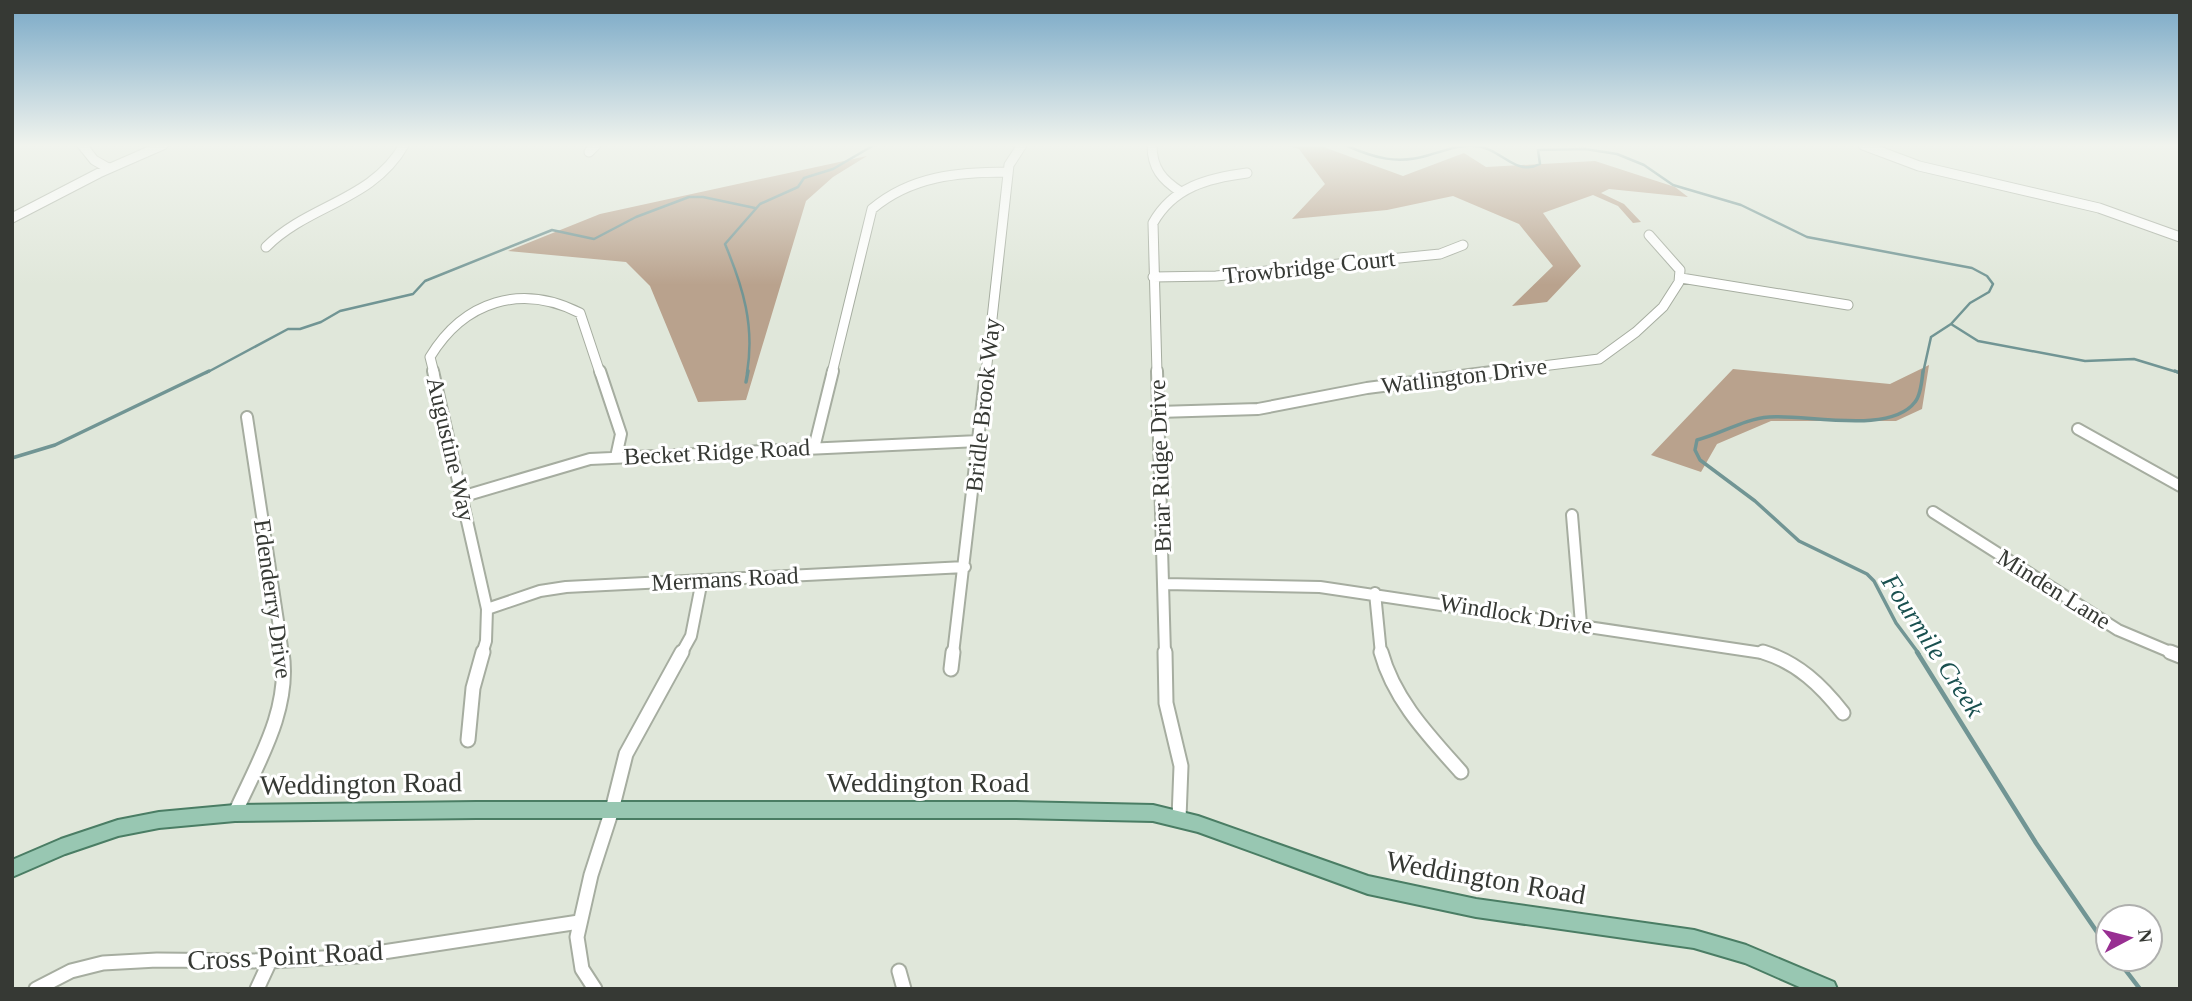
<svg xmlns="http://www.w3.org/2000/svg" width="2192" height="1001" viewBox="0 0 2192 1001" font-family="'Times New Roman',serif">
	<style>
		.forest { fill: #b9a28d }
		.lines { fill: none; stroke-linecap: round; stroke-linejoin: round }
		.stream-far2 { stroke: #719594; stroke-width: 2.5 }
		.stream-far1 { stroke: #719594; stroke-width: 3.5 }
		.stream { stroke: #719594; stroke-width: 4.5 }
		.minor-far2-casing { stroke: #a6ada0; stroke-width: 11 }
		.minor-far1-casing { stroke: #a6ada0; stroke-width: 14 }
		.minor-casing { stroke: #a6ada0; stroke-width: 17 }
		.major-casing { stroke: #4a7d64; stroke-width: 4 }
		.minor-far2 { stroke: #fff; stroke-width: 9 }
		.minor-far1 { stroke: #fff; stroke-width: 10 }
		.minor { stroke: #fff; stroke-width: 13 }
		.major { fill: #98c7b2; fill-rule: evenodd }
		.labels { text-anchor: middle; stroke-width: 6; stroke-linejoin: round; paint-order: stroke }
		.street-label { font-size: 24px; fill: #363934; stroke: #fff }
		.water-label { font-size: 26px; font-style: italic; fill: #19504f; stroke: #fff }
		.near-street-label { font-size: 28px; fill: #363934; stroke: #fff }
	</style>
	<rect width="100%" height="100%" fill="#e0e7da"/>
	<path class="forest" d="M1286 145H1318L1403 176 1464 153 1486 167 1595 161 1675 187 1688 197 1609 189 1601 193 1624 204 1641 222 1633 223 1618 206 1593 195 1543 213 1581 266 1547 302 1512 306 1553 266 1519 224 1453 196 1387 210 1292 219 1325 184 1299 149Z
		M867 156 833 177 806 201 746 400 698 402 650 286 626 262 508 251 600 214Z
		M1929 365 1922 409 1896 421H1771L1717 444 1701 472 1651 455 1733 369 1890 384Z"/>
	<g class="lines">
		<path class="stream-far2" d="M1345 145C1374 158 1398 165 1429 155 1444 151 1460 144 1476 146 1501 148 1515 177 1540 164L1538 150 1585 149 1617 154 1644 165 1673 185 1741 205 1807 237 1972 268 1987 276 1993 284 1989 292 1970 303 1951 324 1931 337 1923 373
			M1951 324 1978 341 2085 361 2134 359 2180 373
			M206 373 288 329H300L321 322 340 311 413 294 425 281 552 230 594 239 636 217 689 197H703L755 208
			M747 373C755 326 743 287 725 244L760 204 798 187 804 178 833 169 874 145"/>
		<path class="stream-far1" d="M2175 371 2180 373
			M746 382 748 371
			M12 458 55 445 209 371
			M1919 654 1896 623 1874 581 1867 574 1799 541 1755 501 1700 460 1695 450 1697 440C1721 434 1744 419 1769 417 1806 414 1890 435 1915 402 1921 395 1922 380 1923 371"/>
		<path class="stream" d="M1917 652 2036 843 2108 948
			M2117 959 2140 989"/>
		<g class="minor-far2-casing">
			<path id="minor-far2" d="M82 145 94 160 108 168
				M1152 145C1152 168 1162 180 1181 192
				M1863 145 1919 166 2099 208 2180 237
				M589 152 596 145
				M12 218 99 173 163 145
				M266 247C309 204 372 201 404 145
				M1153 277 1216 276 1440 254 1463 245
				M1681 278 1848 305
				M434 373 430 357C464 301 521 283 580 313L600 373
				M832 373 872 209C911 176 958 172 1008 172
				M986 373 1009 165 1022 145
				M1157 373 1153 223C1173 187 1208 178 1247 173
				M1486 373 1599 359 1636 332 1663 307 1679 282 1680 270 1649 235"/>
		</g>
		<g class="minor-far1-casing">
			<path id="minor-far1" d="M433 371 487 609 486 641 482 654
				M600 371 621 434 616 457
				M1157 371 1165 654
				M1158 412 1258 409 1367 388 1500 371
				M247 417 283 654
				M2078 429 2180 486
				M814 448 833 371
				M461 497 590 459 979 441
				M1933 512 2118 630 2175 654
				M1572 515 1581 624
				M1164 584 1320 587 1769 654
				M1375 593 1381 654
				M487 609 540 591 566 587 965 567
				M681 654 691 636 702 580
				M953 654 986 371"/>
		</g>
		<g class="minor-casing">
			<path id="minor" d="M1165 652 1166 703 1181 766 1179 818
				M1381 652C1394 700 1429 736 1461 772
				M1763 652C1798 663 1821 685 1843 713
				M2170 652 2180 656
				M951 669 953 652
				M468 740 473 688 483 652
				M235 813C258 762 291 709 282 652
				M899 971 904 989
				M36 989 71 971 103 963 157 960 270 961 357 956 579 922
				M257 989 270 961
				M595 989 582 969 577 937 591 875 612 810 626 754 682 652"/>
		</g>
		<g class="major-casing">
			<path id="major" d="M476 802H1016L1153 805 1198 816 1368 876 1476 899 1694 930 1746 945 1834 982 1837 989H1804L1745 963 1694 948 1476 917 1368 894 1198 832 1153 821 1016 818H476L235 821 159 828 118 836 65 854 12 877V860L61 839 118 820 159 812 235 805Z"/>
		</g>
		<use href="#minor-far2" class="minor-far2"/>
		<use href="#minor-far1" class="minor-far1"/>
		<use href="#minor" class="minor"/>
		<use href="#major" class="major"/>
	</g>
	<linearGradient id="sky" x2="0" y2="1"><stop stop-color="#78a8c6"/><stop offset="0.51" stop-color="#f1f4ee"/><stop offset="1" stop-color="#f1f4ee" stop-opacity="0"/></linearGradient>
	<rect width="2192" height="285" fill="url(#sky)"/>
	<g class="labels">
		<g class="street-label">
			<text transform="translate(1309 267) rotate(-6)" y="8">Trowbridge Court</text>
			<text transform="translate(1464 376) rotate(-7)" y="8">Watlington Drive</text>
			<text transform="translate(983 405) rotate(-84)" y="8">Bridle Brook Way</text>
			<text transform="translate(451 449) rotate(77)" y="8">Augustine Way</text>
			<text transform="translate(717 452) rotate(-3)" y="8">Becket Ridge Road</text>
			<text transform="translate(1160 466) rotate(-92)" y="8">Briar Ridge Drive</text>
			<text transform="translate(725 579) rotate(-3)" y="8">Mermans Road</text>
			<text transform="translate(2054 589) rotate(32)" y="8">Minden Lane</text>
			<text transform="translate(273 599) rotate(82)" y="8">Edenderry Drive</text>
			<text transform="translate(1516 614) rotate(9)" y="8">Windlock Drive</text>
		</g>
		<g class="water-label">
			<text transform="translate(1933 645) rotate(57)" y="9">Fourmile Creek</text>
		</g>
		<g class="near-street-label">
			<text x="928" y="792">Weddington Road</text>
			<text transform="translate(361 783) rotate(-1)" y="10">Weddington Road</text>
			<text transform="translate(1486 877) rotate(10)" y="10">Weddington Road</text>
			<text transform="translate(285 955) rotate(-3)" y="10">Cross Point Road</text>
		</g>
	</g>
	<rect width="2192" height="1001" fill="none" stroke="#363934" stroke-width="28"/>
	<g transform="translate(2129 938) rotate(83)"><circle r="33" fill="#ffffff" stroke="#afb0ae" stroke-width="2"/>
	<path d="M0-5L12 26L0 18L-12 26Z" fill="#982f92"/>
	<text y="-10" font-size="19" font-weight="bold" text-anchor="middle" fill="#363934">N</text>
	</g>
</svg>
